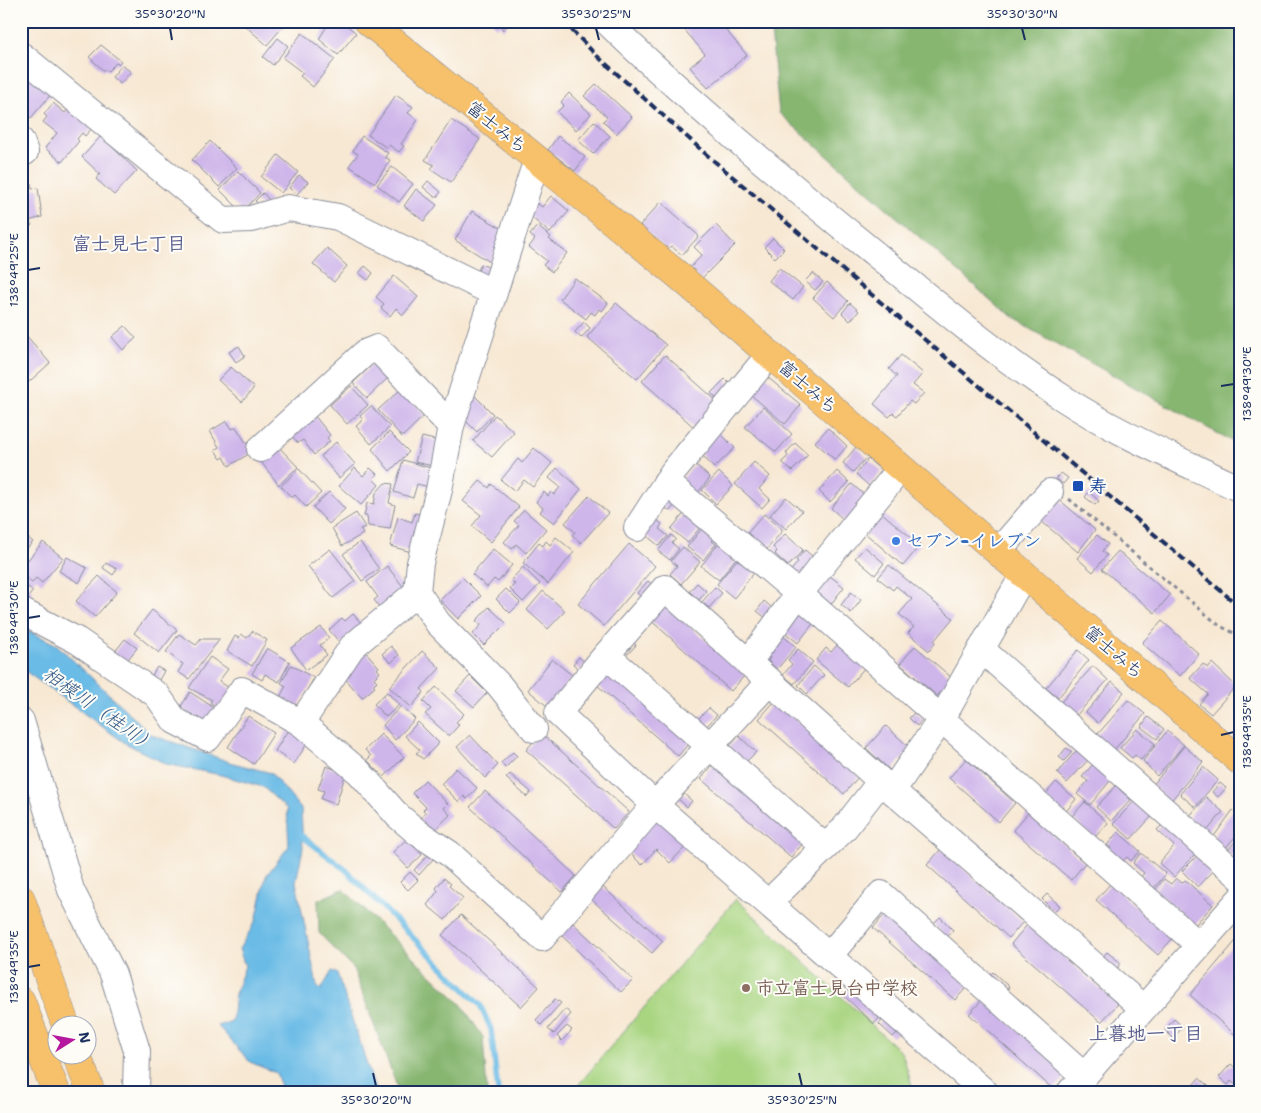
<svg xmlns="http://www.w3.org/2000/svg" width="1261" height="1113" viewBox="0 0 1261 1113" font-family="'Shantell Sans','Klee One',sans-serif">
	<style>
		.green { fill: #a9d581; stroke: #628270 }
		.forest { fill: #86b66f; stroke: #507266 }
		.water { fill: #6bbbe6; stroke: #4375a2 }
		.lines { fill: none; stroke-linecap: round; stroke-linejoin: round }
		.stream { stroke: #6bbbe6; stroke-width: 5.5 }
		.building { fill: #ceb5ea }
		.minor-casing { stroke: #898c98; stroke-width: 28 }
		.highway-casing { stroke: #898c98; stroke-width: 29 }
		.path { stroke: #898c98; stroke-width: 3; stroke-dasharray: 4 4; stroke-linecap: butt }
		.minor { stroke: #fff; stroke-width: 26 }
		.highway { stroke: #f7c06b; stroke-width: 28 }
		.rail { stroke: #1b2f5e; stroke-width: 4; stroke-dasharray: 8 4; stroke-linecap: butt }
		.ticks { fill: none; stroke: #1b2f5e; stroke-width: 2 }
		.transit-dot { fill: #1a4fb4; stroke: #fdfcf7; stroke-width: 2 }
		.shop-dot { fill: #3f7fe0; stroke: #fdfcf7; stroke-width: 2 }
		.education-dot { fill: #8d6e63; stroke: #fdfcf7; stroke-width: 2 }
		.labels { text-anchor: middle; stroke-width: 4; stroke-linejoin: round; paint-order: stroke }
		.street-label { font-size: 18px; fill: #1b2f5e; stroke: #fdfcf7 }
		.transit-label { font-size: 18px; font-weight: bold; fill: #164399; stroke: #fdfcf7; text-anchor: start }
		.shop-label { font-size: 18px; font-weight: bold; fill: #366cbe; stroke: #fdfcf7; text-anchor: start }
		.education-label { font-size: 18px; font-weight: bold; fill: #785e54; stroke: #fdfcf7; text-anchor: start }
		.neighbourhood-label { font-size: 19px; font-weight: bold; fill: #5a5e8f; stroke: #fdfcf7 }
		.water-label { font-size: 19px; font-style: italic; fill: #335987; stroke: #fdfcf7 }
		.neatline { fill: none; stroke: #1b2f5e; stroke-width: 2 }
		.ticks-label { font-size: 12px; text-anchor: middle; fill: #1b2f5e }
	</style>
	<rect width="100%" height="100%" fill="#fdfcf7"/>
	<filter id="ink" filterUnits="userSpaceOnUse"><feTurbulence type="fractalNoise" baseFrequency=".02" numOctaves="2"/><feDisplacementMap in="SourceGraphic" scale="10" xChannelSelector="R" yChannelSelector="G"/><feConvolveMatrix kernelMatrix="1 2 1 2 8 2 1 2 1" color-interpolation-filters="sRGB"/></filter>
	<filter id="wash" filterUnits="userSpaceOnUse"><feTurbulence type="fractalNoise" baseFrequency=".0096" numOctaves="4" result="noise"/><feDisplacementMap in="SourceGraphic" scale="20" xChannelSelector="R" yChannelSelector="G"/><feGaussianBlur stdDeviation="1.12" result="paint"/><feColorMatrix in="noise" values="0 0 0 0 0 0 0 0 0 0 0 0 0 0 0 0 0 1.4 0 .05"/><feComposite in="paint" operator="in"/></filter>
	<g filter="url(#wash)">
		<rect width="100%" height="100%" fill="#f7e8d3"/>
		<path class="green" d="M736 899 902 1053 914 1092H576L574 1090Z"/>
		<path class="forest" d="M770 21H1240V446L1012 319 779 113Z
			M343 889 461 1004 483 1037 487 1092H399L353 968 319 933 318 900Z"/>
		<path class="water" d="M21 627 57 645 152 735 233 763 271 773 301 809 303 848 296 882 317 986 321 990 332 971 337 973 376 1092H283L276 1073 250 1062 218 1026 232 1021 235 994 245 966 239 949 256 921 266 876 289 846 287 809 263 787 221 775 166 764 125 743 21 668Z"/>
		<g class="lines">
			<path class="stream" d="M298 833 346 870 480 1005 491 1029 498 1092"/>
		</g>
		<g id="blocks">
			<path class="building" d="M246 21H288L267 45 243 24Z
				M330 21H342L356 33 338 55 319 39Z
				M491 21H511L503 30 500 25 497 28Z
				M677 21H718L747 55 708 88 690 67 705 54Z
				M302 33 335 59 313 87 300 76 303 73 283 58Z
				M278 38 288 46 273 65 263 57Z
				M101 45 121 61 118 64 116 63 108 71 105 69 104 71 89 57Z
				M122 65 131 72 120 84 112 77Z
				M29 73 52 93 31 118 21 109 27 101 21 96V82Z
				M596 84 632 117 616 134 603 121 607 117 584 96Z
				M569 93 591 114 576 130 557 112 564 105 561 102Z
				M396 95 413 107 408 113 418 120 401 144 404 146 399 152 389 145 387 148 368 135Z
				M53 103 65 113 69 108 93 127 85 136 82 133 77 139 79 141 62 162 45 148 57 133 43 122 47 117 44 114Z
				M451 120 480 139 451 182 431 169 434 165 425 160Z
				M594 121 610 136 593 154 578 140Z
				M101 136 137 171 114 195 96 179 100 174 82 157Z
				M362 136 388 153 385 157 390 160 375 183 349 166 358 154 353 151Z
				M558 136 585 157 575 171 548 150Z
				M210 141 237 168 219 187 192 160Z
				M278 155 298 172 281 193 261 177Z
				M392 167 413 184 399 202 377 185Z
				M238 171 260 193 242 212 220 190Z
				M299 175 308 182 297 194 289 188Z
				M428 181 441 192 436 198 423 187Z
				M31 183 32 189 38 188 42 217 29 221 32 225 21 236V185Z
				M416 189 437 205 424 221 404 206Z
				M263 193 270 201 263 207 255 201Z
				M551 196 569 211 550 233 526 213 529 197 542 207Z
				M661 202 699 236 682 255 671 246 667 250 640 225Z
				M472 211 506 231 490 262 455 240Z
				M716 225 735 245 700 280 689 269 702 255 694 247Z
				M537 226 551 237 549 239 567 253 552 272 543 265 547 261 529 247 535 239 530 235Z
				M773 238 784 249 775 258 764 247Z
				M327 248 347 266 334 282 313 264Z
				M481 264 495 270 490 282 476 275Z
				M365 266 373 273 368 280 359 273Z
				M779 268 803 287 793 300 769 281Z
				M813 273 823 282 815 290 805 281Z
				M394 276 418 297 403 315 396 308 390 316 381 308 384 304 376 297Z
				M575 278 608 303 602 311 599 309 595 315 591 312 586 319 560 299Z
				M827 282 848 301 834 317 813 298Z
				M616 303 666 345 637 379 587 337Z
				M850 303 859 311 850 321 842 313Z
				M584 322 590 328 581 338 575 332Z
				M125 326 136 338 123 350 112 337Z
				M25 334 50 363 21 389V337Z
				M239 346 245 356 236 362 229 352Z
				M665 355 719 403 696 429 642 381Z
				M901 355 923 373 913 385 924 393 914 404 910 401 897 416 893 413 889 417 874 404 897 376 889 369Z
				M376 361 390 376 367 398 353 383Z
				M231 367 254 388 242 402 218 380Z
				M766 376 801 405 785 424 750 394Z
				M725 379 735 389 721 403 711 393Z
				M351 386 368 405 347 424 330 405Z
				M401 389 425 415 402 437 378 410Z
				M472 393 493 414 477 432 463 418Z
				M371 406 390 427 371 444 356 426 363 420 360 416Z
				M763 407 792 434 776 452 745 427Z
				M314 415 330 435 327 438 330 441 314 455 303 440 298 443 290 434Z
				M495 415 514 432 492 457 473 441Z
				M227 421 232 429 236 427 252 452 229 466 224 457 221 459 215 450 219 447 210 431Z
				M828 428 847 446 835 460 815 442Z
				M716 429 735 448 714 468 701 454Z
				M389 432 409 452 390 471 372 449Z
				M422 437 443 442 437 467 415 462Z
				M336 442 355 464 339 478 321 456Z
				M795 443 808 455 792 471 782 462 788 456 786 453Z
				M278 446 298 467 279 485 261 462Z
				M856 447 867 457 853 472 843 463Z
				M534 448 552 463 533 487 524 480 515 491 501 480 518 459 522 463Z
				M868 459 882 471 869 486 856 474Z
				M403 460 434 469 429 487 417 484 413 498 394 492Z
				M754 462 770 476 759 489 770 499 762 508 735 484Z
				M695 464 710 478 695 496 679 483Z
				M355 468 363 476 370 468 377 474 373 479 379 485 361 505 339 486Z
				M557 468 581 489 554 523 540 512 543 508 536 502 544 492 548 496 551 492 554 495 560 487 549 478Z
				M299 469 321 493 306 507 295 495 292 498 281 486Z
				M837 471 849 482 830 502 819 491Z
				M719 472 733 486 716 504 702 490Z
				M1061 473 1068 478 1063 484 1056 478Z
				M480 481 489 488 491 484 519 507 491 542 472 526 481 515 463 501Z
				M385 483 393 484 389 503 395 505 390 529 368 526 367 516H364L367 503 374 504 376 493Z
				M852 484 868 498 846 522 831 508Z
				M329 492 345 509 329 524 313 507Z
				M1089 492 1099 501 1095 505 1085 497Z
				M670 493 679 499 670 511 661 505Z
				M589 496 608 513 581 543 572 535 575 532 565 523Z
				M786 497 802 511 786 529 770 515Z
				M1056 497 1095 530 1078 552 1041 521Z
				M524 510 546 529 526 553 516 544 512 549 504 542 519 525 514 521Z
				M687 510 700 521 696 526 699 529 688 543 671 529Z
				M356 513 365 527 360 529 363 534 342 546 332 528Z
				M415 513 425 516 415 553 390 546 398 517 412 522Z
				M882 513 920 545 903 566 865 533Z
				M764 514 783 530 762 555 745 536Z
				M653 517 662 524 659 529 668 536 659 546 641 531Z
				M705 525 717 535 712 541 716 544 703 560 687 547Z
				M21 532 33 542 21 555Z
				M785 534 803 550 788 566 775 554 777 551 773 547Z
				M671 535 676 539 672 543 679 549 670 560 658 551Z
				M1097 535 1108 544 1102 551 1107 555 1093 572 1077 558Z
				M556 537 574 552 548 584 523 563 539 543 543 546 546 541 550 545Z
				M721 540 737 557 719 580 701 566Z
				M43 542 63 558 42 583 36 578 32 583 21 573V568Z
				M360 542 379 569 362 581 343 554Z
				M629 544 655 566 604 626 578 604Z
				M683 547 700 562 681 584 670 574 677 566 671 561Z
				M865 547 884 563 875 575 855 558Z
				M330 549 355 581 333 598 308 566Z
				M493 549 512 565 498 582 494 579 487 587 472 574Z
				M805 550 819 562 800 584 788 574 798 562 796 560Z
				M1118 551 1170 595 1155 613 1102 569Z
				M741 555 757 569 734 598 717 584Z
				M67 557 87 568 79 583 59 571Z
				M106 563 117 569 113 575 103 568Z
				M889 565 953 618 934 641 935 643 929 651 908 633 914 627 899 614 912 599 896 586 893 590 878 578Z
				M387 566 405 589 380 608 374 600 378 597 367 582Z
				M523 567 540 584 523 602 510 589 515 584 511 580Z
				M825 572 844 587 825 612 811 596Z
				M99 576 117 592 95 617 76 601Z
				M463 578 481 596 458 619 440 600Z
				M648 581 654 586 643 598 637 593Z
				M697 583 706 591 699 600 689 592Z
				M24 584 33 591 25 601 21 599V587Z
				M715 587 722 593 709 608 702 602Z
				M506 589 520 603 510 613 496 599Z
				M543 591 565 611 548 629 527 610Z
				M851 592 861 600 851 613 841 605Z
				M764 601 778 613 771 622 757 611Z
				M662 602 745 675 731 691 648 618Z
				M489 607 506 623 484 645 473 634 481 625 476 621Z
				M799 608 815 621 798 643 782 630Z
				M152 610 177 630 159 653 134 633Z
				M353 614 363 625 341 644 329 630 342 618 345 621Z
				M1162 621 1199 654 1180 676 1142 643Z
				M321 627 329 638 320 645 327 655 306 670 291 648Z
				M252 631 267 640 252 666 227 651 235 636 239 638 241 634 247 638Z
				M179 634 196 645 201 639H220L189 679 178 672 183 664 166 652Z
				M781 634 796 647 777 669 768 661 770 658 764 653Z
				M125 639 137 648 125 663 113 654Z
				M630 639 636 645 628 654 622 648Z
				M839 643 866 666 848 687 816 660 826 648 831 652Z
				M391 646 399 655 391 663 382 654Z
				M915 646 952 678 937 696 900 664Z
				M267 648 290 662 279 682 265 674 262 680 252 674Z
				M798 649 813 662 794 684 783 675 792 664 788 660Z
				M1078 650 1089 660 1058 698 1046 688Z
				M365 651 379 667 377 669 380 672 374 678 377 681 373 685 375 687 362 698 343 676Z
				M422 651 440 668 421 689 424 692 411 707 389 687Z
				M210 657 228 669 219 681 232 690 219 708 210 702 212 700 189 688Z
				M579 657 586 663 580 670 573 664Z
				M552 659 573 676 548 707 528 690Z
				M1212 663 1236 686 1211 714 1199 704 1208 694 1190 678 1203 664 1208 668Z
				M291 665 314 678 298 707 280 697 286 686 281 683Z
				M814 666 824 675 807 694 798 685Z
				M1093 666 1108 680 1074 718 1059 704Z
				M157 667 164 671 156 685 149 680Z
				M611 670 691 741 678 756 597 685Z
				M470 676 487 693 474 707 456 691Z
				M1112 682 1124 692 1098 723 1086 712Z
				M436 687 464 714 456 722 459 725 449 736 425 714 431 709 423 701Z
				M190 692 219 711 210 727 180 708Z
				M387 692 399 705 386 717 374 704Z
				M1128 700 1145 714 1113 751 1096 736Z
				M775 701 859 776 844 794 759 719Z
				M401 706 415 719 395 740 383 725Z
				M709 708 717 715 703 730 695 722Z
				M915 712 923 719 917 726 909 718Z
				M248 716 274 733 254 764 228 747Z
				M1148 717 1164 729 1157 739 1141 727Z
				M418 722 439 743 423 759 416 753 420 750 405 736Z
				M886 726 911 749 891 771 866 748Z
				M1137 729 1155 744 1141 760 1135 755 1132 758 1120 748Z
				M1240 729V740L1234 735Z
				M288 730 308 742 294 764 275 751Z
				M1167 731 1184 745 1157 776 1143 761Z
				M541 733 629 812 614 829 526 750Z
				M381 734 404 757 384 777 367 760 371 756 365 750Z
				M470 735 498 765 485 778 457 747Z
				M739 736 756 752 745 763 729 747Z
				M1184 746 1203 762 1169 803 1153 785Z
				M1066 748 1072 752 1064 761 1059 757Z
				M1078 749 1089 759 1067 783 1057 773Z
				M513 752 517 756 505 768 501 763Z
				M966 759 1015 803 999 822 949 778Z
				M715 762 805 841 791 857 701 779Z
				M1095 762 1116 774 1090 805 1077 794 1088 781 1082 777Z
				M326 766 346 773 336 804 321 799 324 791 318 789Z
				M1203 767 1218 780 1195 807 1180 794Z
				M456 768 477 788 467 799 464 796 459 802 441 784Z
				M510 774 531 792 527 797 506 778Z
				M425 780 448 804 444 808 450 815 431 833 419 820 426 813 423 810 426 807 412 793Z
				M1056 782 1076 799 1064 814 1044 796Z
				M1220 783 1226 788 1218 797 1212 792Z
				M1116 786 1131 800 1111 821 1096 807Z
				M485 791 576 876 562 892 470 807Z
				M683 793 692 801 687 807 677 798Z
				M1206 797 1223 812 1207 831 1188 818Z
				M1137 798 1154 814 1131 839 1113 824Z
				M1085 802 1108 823 1094 838 1071 817Z
				M1233 810 1237 814 1240 811V831L1224 850 1212 839Z
				M1028 813 1085 863 1071 880 1013 830Z
				M658 818 687 845 670 863 656 849 642 865 627 850Z
				M1169 818 1196 853 1174 877 1159 863 1174 846 1157 830Z
				M1118 832 1140 851 1131 861 1127 857 1117 867 1104 855 1111 848 1107 845Z
				M1240 836V862L1227 851Z
				M407 839 422 855 408 868 393 852Z
				M941 849 1023 922 1009 938 927 865Z
				M1202 851 1219 865 1198 887 1182 871Z
				M1141 853 1166 874 1153 889 1140 878 1144 873 1133 863Z
				M429 854 434 858 419 875 414 870Z
				M410 872 418 880 408 890 400 882Z
				M444 878 451 884 449 886 463 898 445 920 427 905 438 891 436 888Z
				M1176 878 1182 883 1185 880 1213 905 1195 925 1155 890 1164 879 1171 884Z
				M1110 884 1172 939 1158 955 1096 900Z
				M603 887 663 941 652 953 592 900Z
				M1047 894 1060 906 1054 911 1042 899Z
				M887 912 969 985 955 1000 873 928Z
				M461 915 539 987 521 1007 442 935Z
				M940 917 953 930 947 937 933 924Z
				M573 923 633 980 621 992 561 935Z
				M1027 925 1118 1004 1101 1022 1011 944Z
				M1240 936V1039L1190 995Z
				M1107 952 1121 963 1117 969 1102 958Z
				M993 972 1009 987 1005 992 988 977Z
				M849 988 880 1017 874 1024 843 995Z
				M555 999 561 1003 541 1025 536 1020Z
				M983 999 1067 1075 1054 1090 969 1014Z
				M565 1009 571 1014 554 1034 548 1029Z
				M884 1019 898 1032 893 1037 879 1024Z
				M1174 1019 1183 1027 1173 1038 1165 1030Z
				M567 1026 572 1030 562 1041 557 1036Z
				M1231 1064 1240 1072V1089L1231 1081 1228 1085 1219 1077Z
				M1199 1078 1215 1092H1187Z"/>
		</g>
	</g>
	<g filter="url(#ink)">
		<use href="#blocks" fill-opacity="0" stroke="#898c98" stroke-width="1"/>
		<g class="lines">
			<g class="minor-casing">
				<path id="minor" d="M606 21C691 104 782 178 874 253 936 303 996 355 1063 398 1118 434 1180 460 1240 489
					M21 55 223 220 251 219 288 208 338 217 494 293
					M21 141 25 152
					M260 449 365 353 377 348 451 426
					M666 482 799 594 1199 945
					M637 528 673 472 770 354
					M998 552 1050 492
					M21 611 78 641 157 695 175 721 208 738 242 690 301 723 352 647 417 592
					M981 649 1240 877
					M606 655 825 847
					M748 663 790 605 901 468
					M21 721 71 890 113 974 137 1051 136 1092
					M301 723 359 772 397 815 417 832 450 854 542 938 655 805 770 681
					M534 729 499 685 438 623 417 592 420 563 439 490 451 426 537 159
					M892 791 941 720 1024 574
					M768 903 843 830 881 781
					M829 956 881 894 1084 1076
					M985 1092 655 805 558 713 606 655 665 588 881 781 1142 1007
					M1070 1092 1240 899"/>
			</g>
			<g class="highway-casing">
				<path id="highway" d="M368 21 678 275 1240 761
					M21 899 66 1026
					M21 1001 56 1092
					M77 1056 91 1092"/>
			</g>
			<path class="path" d="M1069 499 1220 626 1240 636"/>
			<use href="#minor" class="minor"/>
			<use href="#highway" class="highway"/>
			<path class="rail" d="M563 21 595 54 707 155 1240 607"/>
		</g>
	</g>
	<path class="ticks" d="M170 28 172 40M596 28 599 40M1022 28 1025 40M28 270 40 268M1221 386 1234 384M28 618 40 616M1221 735 1234 732M28 967 40 965M373 1073 376 1086M799 1073 802 1086"/>
	<rect class="transit-dot" x="1072" y="480" width="12" height="12" rx="2.5"/>
	<circle class="shop-dot" cx="896" cy="541" r="5"/>
	<circle class="education-dot" cx="746" cy="988" r="5"/>
	<g class="labels">
		<g class="street-label">
			<text transform="translate(497 127) rotate(39)" y="6">富士みち</text>
			<text transform="translate(808 387) rotate(41)" y="6">富士みち</text>
			<text transform="translate(1114 652) rotate(41)" y="6">富士みち</text>
		</g>
		<g class="transit-label">
			<text x="1089" y="492">寿</text>
		</g>
		<g class="shop-label">
			<text x="906" y="547">セブン-イレブン</text>
		</g>
		<g class="education-label">
			<text x="756" y="994">市立富士見台中学校</text>
		</g>
		<g class="neighbourhood-label">
			<text x="129" y="250">富士見七丁目</text>
			<text x="1146" y="1040">上暮地一丁目</text>
		</g>
		<g class="water-label">
			<text transform="translate(100 709) rotate(35)" y="7">相模川（桂川）</text>
		</g>
	</g>
	<rect width="1261" height="1113" fill="none" stroke="#fdfcf7" stroke-width="55"/>
	<g transform="translate(72 1040) rotate(79)"><circle r="24" fill="#fdfcf7" stroke="#a3aaba"/>
	<path d="M0-4L9 19L0 12L-9 19Z" fill="#b5179e"/>
	<text y="-8" font-size="14" font-weight="bold" text-anchor="middle" fill="#1b2f5e">N</text>
	</g>
	<rect x="28" y="28" width="1206" height="1058" class="neatline"/>
	<g class="ticks-label">
		<text x="170" y="18">35°30'20"N</text>
		<text x="596" y="18">35°30'25"N</text>
		<text x="1022" y="18">35°30'30"N</text>
		<text transform="translate(14 270) rotate(-90)" y="4">138°49'25"E</text>
		<text transform="translate(1247 384) rotate(-90)" y="4">138°49'30"E</text>
		<text transform="translate(14 618) rotate(-90)" y="4">138°49'30"E</text>
		<text transform="translate(1247 732) rotate(-90)" y="4">138°49'35"E</text>
		<text transform="translate(14 967) rotate(-90)" y="4">138°49'35"E</text>
		<text x="376" y="1104">35°30'20"N</text>
		<text x="802" y="1104">35°30'25"N</text>
	</g>
</svg>
